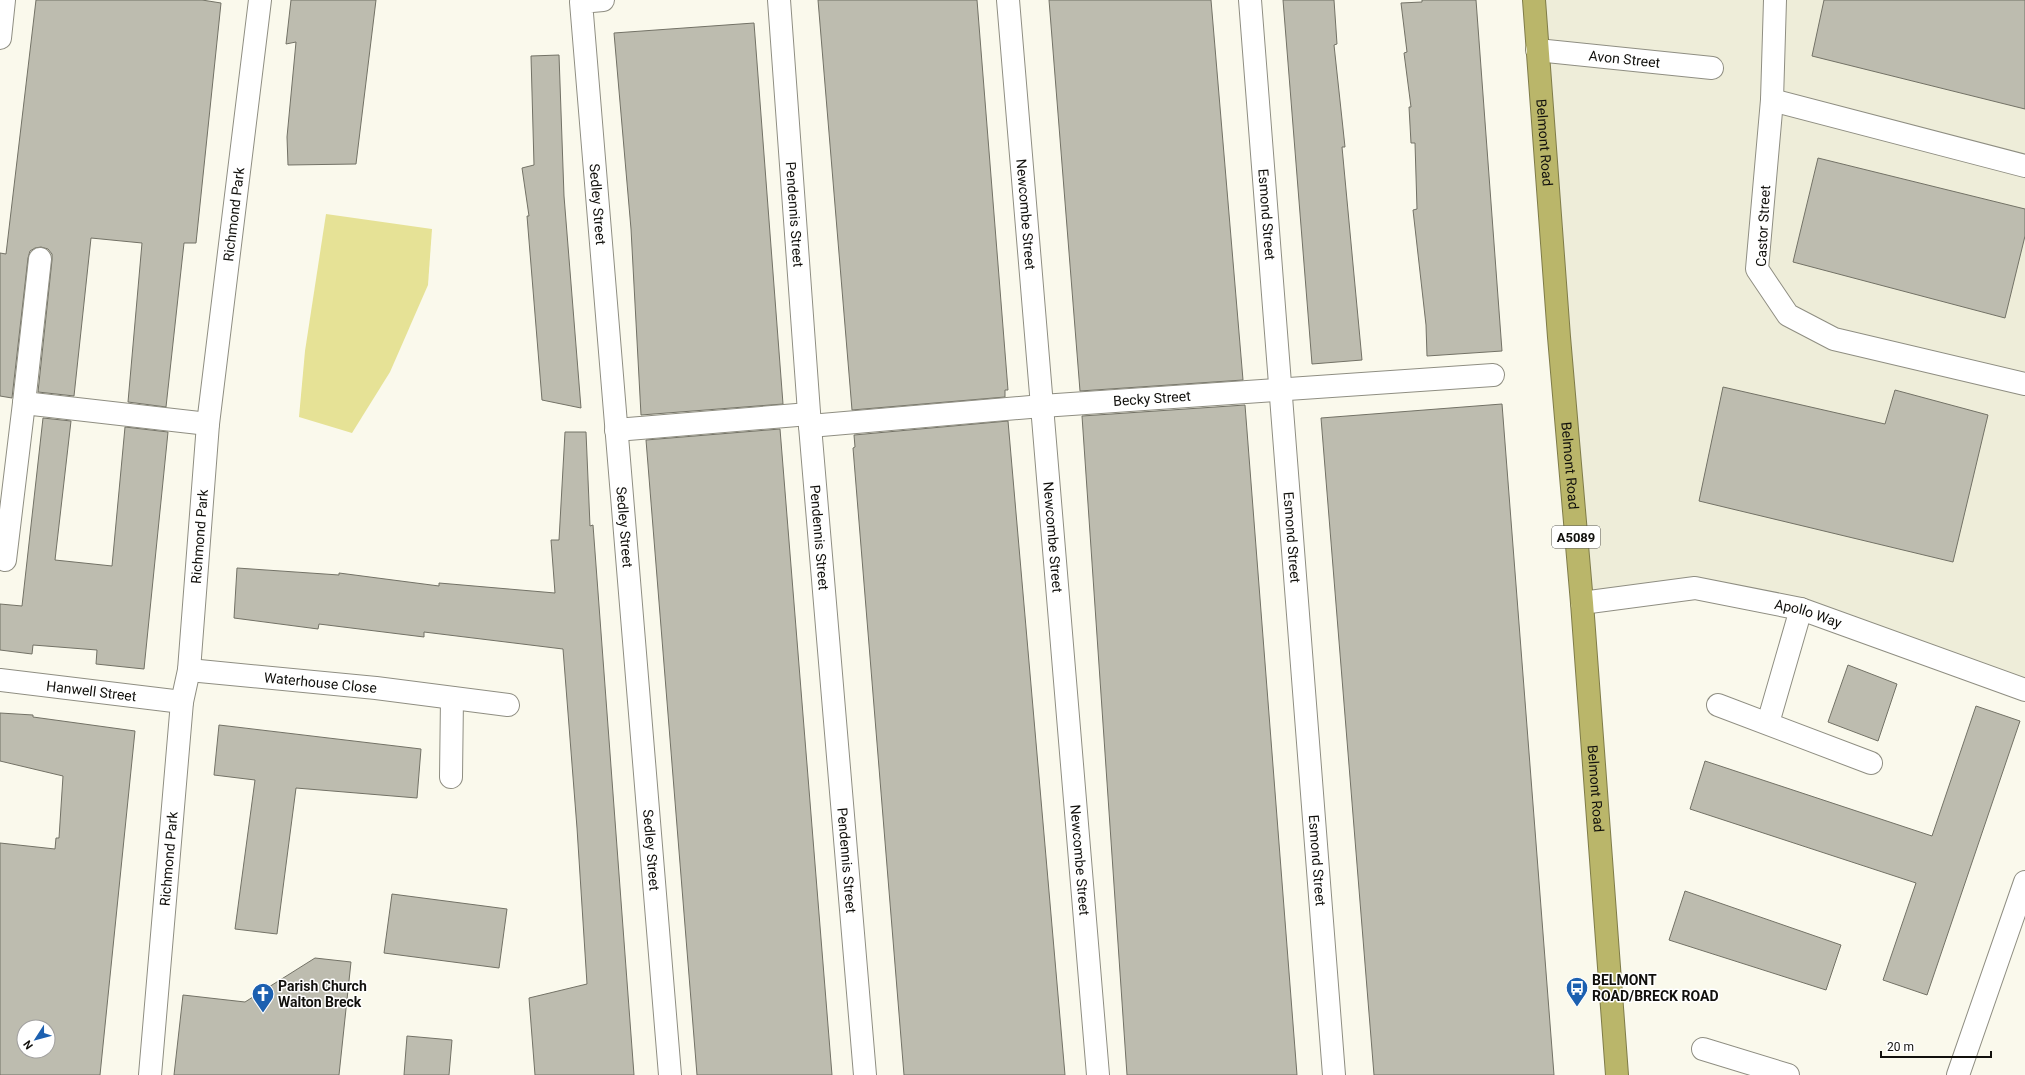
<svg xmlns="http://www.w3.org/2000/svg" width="2025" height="1075" viewBox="0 0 2025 1075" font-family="Roboto,sans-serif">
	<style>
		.built { fill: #eeedd9 }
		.green { fill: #e6e296 }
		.building { fill: #bdbcaf; stroke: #737266; fill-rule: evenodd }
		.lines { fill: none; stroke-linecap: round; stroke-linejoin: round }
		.minor-casing { stroke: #8f8e82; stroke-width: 24 }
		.highway-casing { stroke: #7f7c49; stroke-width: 24 }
		.minor { stroke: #fff; stroke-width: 22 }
		.highway { stroke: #bab66a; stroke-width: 22 }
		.labels { text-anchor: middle; stroke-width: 3; stroke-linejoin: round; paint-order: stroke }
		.shield { fill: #fff; stroke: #585855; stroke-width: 1 }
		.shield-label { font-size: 13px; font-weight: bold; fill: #11100c }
		.street-label { font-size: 14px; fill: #11100c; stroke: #fff }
		.poi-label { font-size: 14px; font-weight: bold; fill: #11100c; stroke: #fff; text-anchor: start }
	</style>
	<rect width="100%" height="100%" fill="#faf9ec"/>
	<path class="built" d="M1534 0H2025V690L1695 588 1582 603Z"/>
	<path class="green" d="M326 214 432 229 428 285 390 372 352 433 299 417 305 351Z"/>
	<path class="building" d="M36 0H202L221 3 196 243H184L166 407 128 402 142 243 91 238 74 396 38 392 52 260V254L48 249 41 247 35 248 30 251 28 258 12 398 0 396V253L6 254Z
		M291 0H376L356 164 288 165 287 137 296 42 286 44Z
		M818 0H977L1008 390H1005V397L852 410Z
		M1049 0H1211L1243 380 1080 391Z
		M1283 0H1334L1337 44 1334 45 1345 147H1342L1362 360 1312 364Z
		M1422 0H1476L1502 351 1427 356 1426 325 1413 210 1417 209 1415 143H1411L1409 107H1411L1404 53 1407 52 1401 3 1422 2Z
		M1824 0H2025V109L1812 56Z
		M754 23 783 404 641 415 631 229 614 33Z
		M559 55 564 196 581 408 542 400 527 216H529L522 168 534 165 531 56Z
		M1818 158 2025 209V236L2005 318 1793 262Z
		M1723 387 1885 424 1895 390 1988 415 1953 562 1699 501Z
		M1502 404 1554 1075H1374L1321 418Z
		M1245 405 1297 1075H1127L1082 416Z
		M43 418 71 421 55 560 112 566 125 427 168 432 144 669 96 664 97 650 33 645 32 654 0 650V604L22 606Z
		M1008 421 1065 1075H904L853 448 855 447 854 435Z
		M780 429 832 1075H697L646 440Z
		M565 432H586L590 526 593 525 634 1075H535L529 998 587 984 577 828 563 649 424 632V637L319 624 318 629 234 618 237 568 339 575V573L439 586V583L555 593 551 540H559Z
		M1848 665 1897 684 1878 741 1828 722Z
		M1976 706 2020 721 1927 995 1883 980 1916 883 1690 809 1705 761 1932 836Z
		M0 713 33 715V717L135 731 100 1075H0V843L55 849 56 838H59L63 776 0 761ZM24 1027H48V1051H24Z
		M219 725 421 749 417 798 296 788 277 934 235 929 255 780 214 775Z
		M1685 891 1841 945 1826 990 1669 940Z
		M392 894 507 909 499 968 384 953Z
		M315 958 351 962 339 1075H174L183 995 245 1002Z
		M407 1036 452 1040 449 1075H404Z"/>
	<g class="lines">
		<g class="minor-casing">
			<g id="minor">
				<path id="s1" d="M603 0 581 2 670 1075"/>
				<path id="s2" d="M779 0 810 426 865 1075"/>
				<path id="s3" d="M1008 0 1098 1075"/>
				<path id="s4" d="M1250 0 1334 1075"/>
				<path d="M1775 0 1772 100 1757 269 1788 315 1834 339 2025 384"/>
				<path d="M0 38 4 0"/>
				<path id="s5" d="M1537 50 1712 68"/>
				<path d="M1772 100 2025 166"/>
				<path d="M24 403 40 259"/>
				<path id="s6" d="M810 426 1042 406 1493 375"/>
				<path d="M616 430 809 414"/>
				<path d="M5 560 24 403 208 424"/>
				<path id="s7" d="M1582 603 1695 588 1801 609 2025 690"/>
				<path id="s8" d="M189 670 376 688 508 705"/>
				<path id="s9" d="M0 680 182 702"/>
				<path d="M1718 705 1871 763"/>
				<path d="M1768 723 1801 609"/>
				<path d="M451 777 452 698"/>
				<path d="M1703 1049 1788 1075"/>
				<path id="s10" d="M150 1075 182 702 189 670 208 424 260 0"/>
				<path d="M1958 1075 2025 882"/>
			</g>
		</g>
		<g class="highway-casing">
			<g id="highway">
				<path id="s11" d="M1534 0 1559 337 1582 603 1617 1075"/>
			</g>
		</g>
		<use href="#minor" class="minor"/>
		<use href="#highway" class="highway"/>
	</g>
	<defs>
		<g id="bus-pin" transform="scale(1.15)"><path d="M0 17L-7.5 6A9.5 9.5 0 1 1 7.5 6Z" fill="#1c60b0" stroke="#fff"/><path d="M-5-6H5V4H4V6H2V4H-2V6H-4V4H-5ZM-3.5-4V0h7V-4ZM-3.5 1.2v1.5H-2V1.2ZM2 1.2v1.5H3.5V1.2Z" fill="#fff"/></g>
		<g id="church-pin" transform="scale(1.15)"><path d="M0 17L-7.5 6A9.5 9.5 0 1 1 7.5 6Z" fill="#1c60b0" stroke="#fff"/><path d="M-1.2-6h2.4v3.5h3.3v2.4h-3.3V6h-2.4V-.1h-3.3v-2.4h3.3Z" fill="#fff"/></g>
	</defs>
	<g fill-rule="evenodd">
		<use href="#bus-pin" x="1577" y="988"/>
		<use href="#church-pin" x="263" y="994"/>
	</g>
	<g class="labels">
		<rect class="shield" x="1552" y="526" width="48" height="22" rx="3"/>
		<g class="shield-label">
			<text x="1576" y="542">A5089</text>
		</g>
		<g class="street-label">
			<text dy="5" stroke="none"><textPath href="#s5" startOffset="88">Avon Street</textPath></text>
			<text dy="5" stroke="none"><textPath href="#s11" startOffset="143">Belmont Road</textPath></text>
			<text dy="5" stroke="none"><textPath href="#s1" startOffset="225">Sedley Street</textPath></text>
			<text dy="5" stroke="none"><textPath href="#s4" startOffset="215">Esmond Street</textPath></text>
			<text dy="5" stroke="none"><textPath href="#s10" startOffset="865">Richmond Park</textPath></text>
			<text dy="5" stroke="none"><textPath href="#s2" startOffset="215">Pendennis Street</textPath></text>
			<text dy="5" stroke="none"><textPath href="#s3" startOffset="215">Newcombe Street</textPath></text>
			<text transform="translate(1763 226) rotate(-87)" y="5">Castor Street</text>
			<text dy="5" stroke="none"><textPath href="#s6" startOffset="343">Becky Street</textPath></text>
			<text dy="5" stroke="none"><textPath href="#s11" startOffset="467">Belmont Road</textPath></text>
			<text dy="5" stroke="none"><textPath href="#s1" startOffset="549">Sedley Street</textPath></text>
			<text dy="5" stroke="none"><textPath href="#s10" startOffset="541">Richmond Park</textPath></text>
			<text dy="5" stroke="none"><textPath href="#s2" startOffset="539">Pendennis Street</textPath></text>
			<text dy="5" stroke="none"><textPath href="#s3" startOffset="539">Newcombe Street</textPath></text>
			<text dy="5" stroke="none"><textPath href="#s4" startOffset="539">Esmond Street</textPath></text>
			<text dy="5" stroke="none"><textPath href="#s7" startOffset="230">Apollo Way</textPath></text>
			<text dy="5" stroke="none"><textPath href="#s8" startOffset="132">Waterhouse Close</textPath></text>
			<text dy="5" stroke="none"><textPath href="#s9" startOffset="92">Hanwell Street</textPath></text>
			<text dy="5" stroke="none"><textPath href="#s11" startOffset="791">Belmont Road</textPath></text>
			<text dy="5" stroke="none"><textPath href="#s1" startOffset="873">Sedley Street</textPath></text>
			<text dy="5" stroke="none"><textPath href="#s10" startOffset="217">Richmond Park</textPath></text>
			<text dy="5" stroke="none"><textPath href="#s3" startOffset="863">Newcombe Street</textPath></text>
			<text dy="5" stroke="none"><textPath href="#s2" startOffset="863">Pendennis Street</textPath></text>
			<text dy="5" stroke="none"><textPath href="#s4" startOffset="863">Esmond Street</textPath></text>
		</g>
		<g class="poi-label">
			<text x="1592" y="985">BELMONT<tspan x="1592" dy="16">ROAD/BRECK ROAD</tspan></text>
			<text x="278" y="991">Parish Church<tspan x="278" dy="16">Walton Breck</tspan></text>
		</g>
	</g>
	<g transform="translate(36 1039) rotate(234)"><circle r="19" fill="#ffffff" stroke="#a09f9e"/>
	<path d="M0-3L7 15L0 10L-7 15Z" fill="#1c60b0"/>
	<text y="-6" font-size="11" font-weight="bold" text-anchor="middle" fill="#11100c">N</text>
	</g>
	<path d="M1881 1051v6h110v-6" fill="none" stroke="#11100c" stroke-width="2"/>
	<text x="1887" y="1051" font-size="12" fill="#11100c" stroke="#ffffff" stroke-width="3" paint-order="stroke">20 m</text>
</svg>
